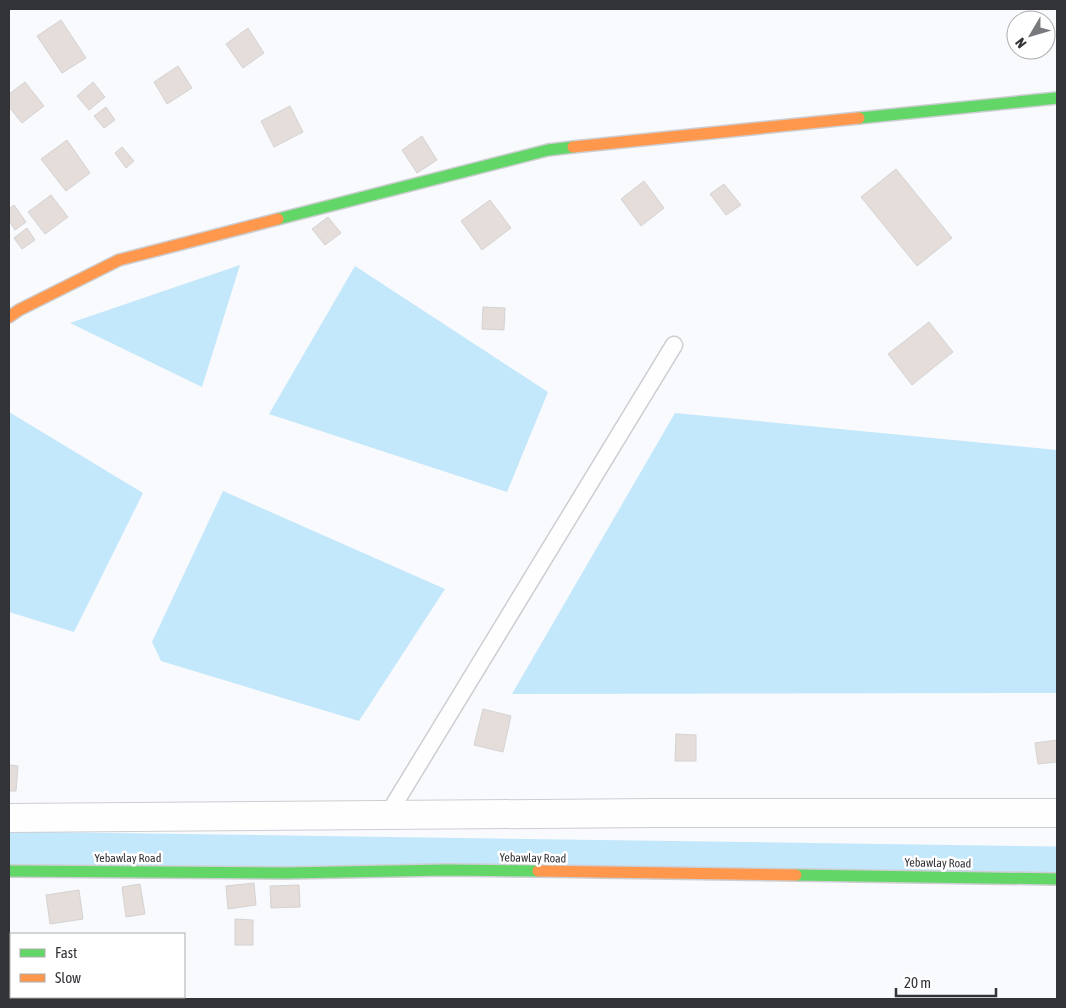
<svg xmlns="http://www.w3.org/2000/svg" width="1066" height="1008" viewBox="0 0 1066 1008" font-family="'Asap Condensed',sans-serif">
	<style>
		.water { fill: #c3e7fb }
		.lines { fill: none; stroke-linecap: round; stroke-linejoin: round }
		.canal { stroke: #c3e7fb; stroke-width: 35 }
		.building { fill: #e5ddd9; stroke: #d4d2d3 }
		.lane-casing { stroke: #cdced2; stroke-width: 19 }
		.street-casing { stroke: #cdced2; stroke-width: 30 }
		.fast-casing { stroke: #cdced2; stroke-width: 14 }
		.slow-casing { stroke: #cdced2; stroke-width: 14 }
		.lane { stroke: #fefeff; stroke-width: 16 }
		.street { stroke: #fefeff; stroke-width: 28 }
		.fast { stroke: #63d668; stroke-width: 11 }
		.slow { stroke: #ff974d; stroke-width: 11 }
		.labels { text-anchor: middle; stroke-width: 5; stroke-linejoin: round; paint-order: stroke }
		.street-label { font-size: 12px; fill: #323337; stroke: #fff }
	</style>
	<rect width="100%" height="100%" fill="#f9fafd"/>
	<path class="water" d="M240 265 202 387 70 323Z
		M355 266 548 392 507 492 269 414Z
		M9 412 143 493 74 632 9 612Z
		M675 413 1057 450V693L512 694Z
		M223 491 445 589 359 721 161 661 152 642Z"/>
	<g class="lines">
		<path class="canal" d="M9 849 1057 864"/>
	</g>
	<path class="building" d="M61 20 86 58 62 73 37 36Z
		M248 28 264 53 243 68 226 44Z
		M178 66 192 88 167 104 154 82Z
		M25 82 44 106 22 123 9 107V94Z
		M93 82 105 97 89 110 77 96Z
		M290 106 303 132 274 147 261 121Z
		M106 107 115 120 104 128 94 116Z
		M422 136 437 160 417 173 402 150Z
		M67 140 90 173 66 191 41 159Z
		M122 147 134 161 126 168 115 153Z
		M896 169 952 238 917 266 861 197Z
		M644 181 664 208 641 226 621 199Z
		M724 184 741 205 726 215 710 194Z
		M51 195 68 217 45 234 28 212Z
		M490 200 511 228 482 250 461 221Z
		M14 205 26 222 15 230 9 221V209Z
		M328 217 341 233 325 245 312 229Z
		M27 228 35 240 22 249 14 238Z
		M483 307 505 308 504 330 482 329Z
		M929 322 953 352 912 385 888 354Z
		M483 709 511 716 503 752 474 745Z
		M676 734 696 735V761H675Z
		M1057 740V762L1038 764 1035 743Z
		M9 765 18 766 16 791H9Z
		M254 883 256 905 228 909 226 886Z
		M140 884 145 914 126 917 122 887Z
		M299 885 300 907 271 908 270 886Z
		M79 890 83 919 50 924 46 895Z
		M235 919 253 920V945H235Z"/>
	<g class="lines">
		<g class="lane-casing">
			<path id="lane" d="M387 816 674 345"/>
		</g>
		<g class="street-casing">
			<path id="street" d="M9 818 653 813H1057"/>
		</g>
		<g class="fast-casing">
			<path id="fast" d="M859 118 1057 98
				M278 219 548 150 573 147
				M9 871 286 873 447 870 538 871
				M796 875 1057 879"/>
		</g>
		<g class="slow-casing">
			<path id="slow" d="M573 147 859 118
				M9 317 19 310 119 260 278 219
				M538 871 796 875"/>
		</g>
		<use href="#lane" class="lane"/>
		<use href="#street" class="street"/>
		<use href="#fast" class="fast"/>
		<use href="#slow" class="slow"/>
	</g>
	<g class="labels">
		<g class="street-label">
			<text x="128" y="862">Yebawlay Road</text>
			<text transform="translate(533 858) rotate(1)" y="4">Yebawlay Road</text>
			<text transform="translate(938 863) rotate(1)" y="4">Yebawlay Road</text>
		</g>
	</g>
	<rect width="1066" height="1008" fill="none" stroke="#323337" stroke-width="20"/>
	<rect x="10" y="933" width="175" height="65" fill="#ffffff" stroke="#adadaf"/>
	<rect x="20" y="949" width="25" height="8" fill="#63d668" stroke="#adadaf"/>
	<text x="55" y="958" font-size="15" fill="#323337">Fast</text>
	<rect x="20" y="974" width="25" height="8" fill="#ff974d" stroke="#adadaf"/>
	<text x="55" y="983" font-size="15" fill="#323337">Slow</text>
	<g transform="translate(1031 35) rotate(232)"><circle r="24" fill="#ffffff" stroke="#adadaf"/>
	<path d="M0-4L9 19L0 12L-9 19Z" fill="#78797c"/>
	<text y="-8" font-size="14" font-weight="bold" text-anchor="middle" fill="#323337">N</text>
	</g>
	<path d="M896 988v8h100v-8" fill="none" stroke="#323337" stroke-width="2.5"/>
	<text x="904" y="988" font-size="15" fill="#323337" stroke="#ffffff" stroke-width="4" paint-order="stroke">20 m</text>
</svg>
